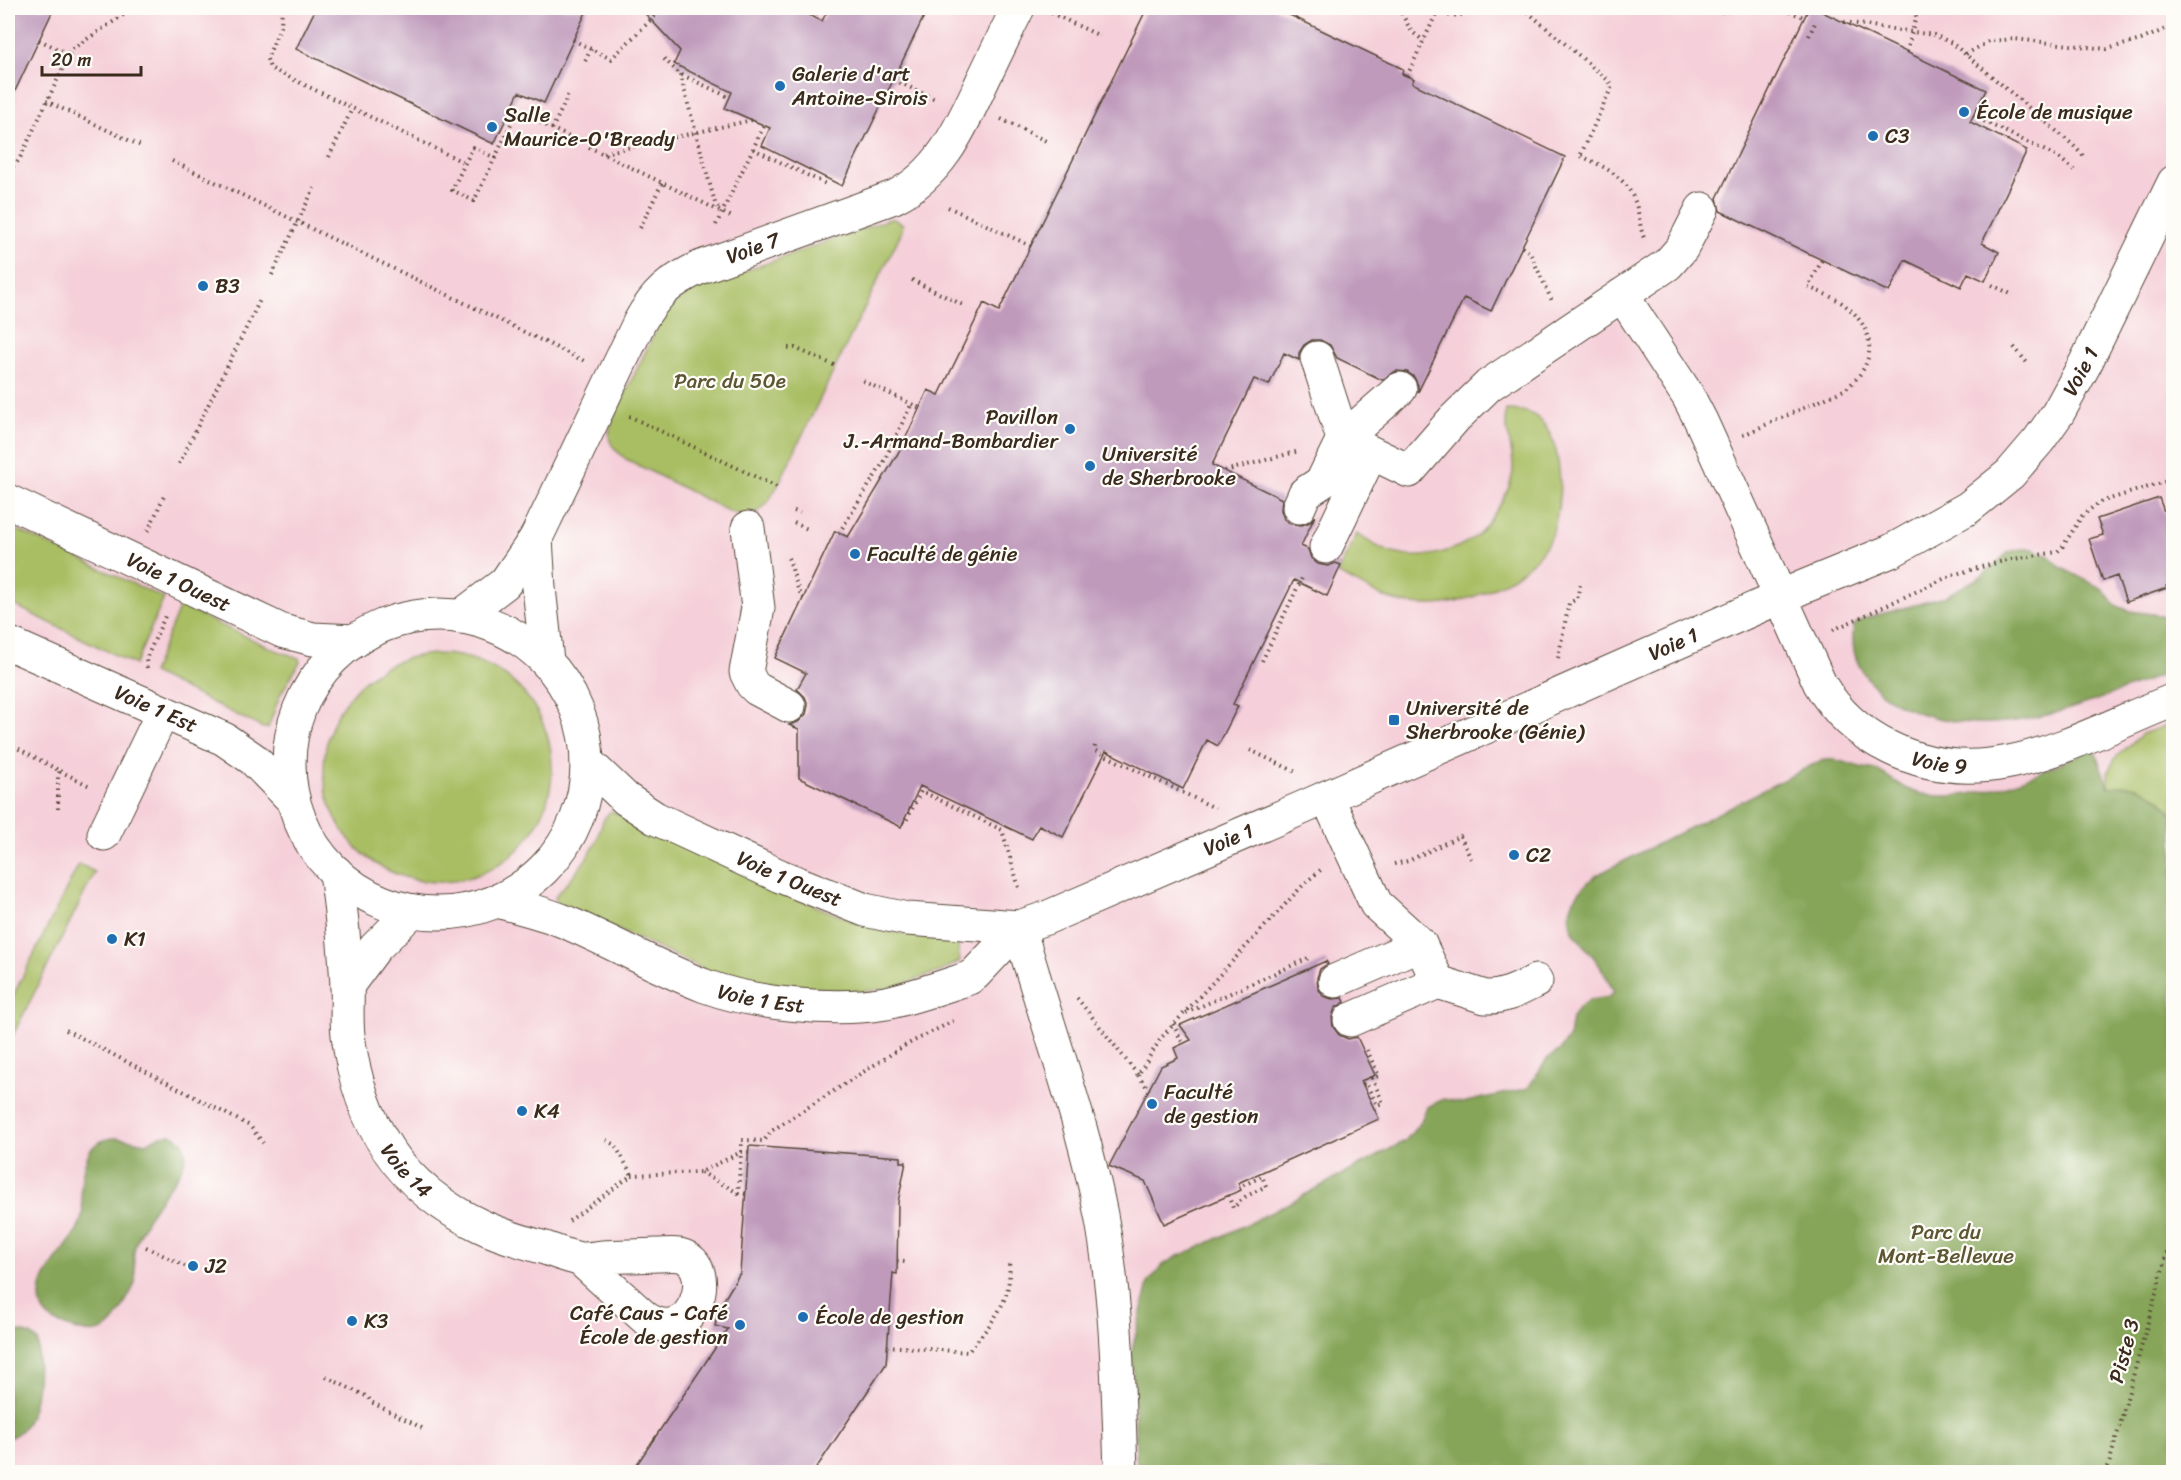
<svg xmlns="http://www.w3.org/2000/svg" width="2181" height="1480" viewBox="0 0 2181 1480" font-family="Sriracha,sans-serif">
	<style>
		.built { fill: #f5cfd9 }
		.green { fill: #a9be63; stroke: #727440; stroke-width: 1.5 }
		.forest { fill: #86a559; stroke: #60683c; stroke-width: 1.5 }
		.building { fill: #bf9abb }
		.lines { fill: none; stroke-linecap: round; stroke-linejoin: round }
		.minor-casing { stroke: #564638; stroke-width: 35 }
		.path { stroke: #564638; stroke-width: 4; stroke-dasharray: 1.5 4.5; stroke-linecap: butt }
		.minor { stroke: #fff; stroke-width: 33 }
		.poi-dot { fill: #1f6fb2; stroke: #fdfcf7; stroke-width: 2 }
		.labels { text-anchor: middle; stroke-width: 4.5; stroke-linejoin: round; paint-order: stroke }
		.poi-label { font-size: 21px; fill: #3b2a1e; stroke: #fdfcf7; text-anchor: start }
		.street-label { font-size: 21px; fill: #3b2a1e; stroke: #fdfcf7 }
		.park-label { font-size: 21px; fill: #5c5633; stroke: #fdfcf7 }
	</style>
	<rect width="100%" height="100%" fill="#fdfcf7"/>
	<filter id="ink" filterUnits="userSpaceOnUse"><feTurbulence type="fractalNoise" baseFrequency=".0167" numOctaves="2"/><feDisplacementMap in="SourceGraphic" scale="12" xChannelSelector="R" yChannelSelector="G"/><feConvolveMatrix kernelMatrix="1 2 1 2 8 2 1 2 1" color-interpolation-filters="sRGB"/></filter>
	<filter id="wash" filterUnits="userSpaceOnUse"><feTurbulence type="fractalNoise" baseFrequency=".008" numOctaves="4" result="noise"/><feDisplacementMap in="SourceGraphic" scale="24" xChannelSelector="R" yChannelSelector="G"/><feGaussianBlur stdDeviation="1.35" result="paint"/><feColorMatrix in="noise" values="0 0 0 0 0 0 0 0 0 0 0 0 0 0 0 0 0 1.4 0 .05"/><feComposite in="paint" operator="in"/></filter>
	<g filter="url(#wash)">
		<rect width="100%" height="100%" fill="#f2e3c8"/>
		<path class="built" d="M8 8H2173V924L1215 1472H8Z"/>
		<path class="green" d="M892 218 903 224 902 231 777 487C765 509 757 520 730 512L626 459C608 445 605 438 614 416L662 318 672 305 695 289Z
			M1506 410C1519 410 1531 411 1540 420 1566 445 1564 513 1548 542 1530 574 1480 599 1445 604 1431 606 1417 605 1404 603 1381 599 1358 583 1337 573L1357 534C1368 541 1379 549 1393 553 1420 561 1453 553 1476 536 1484 530 1490 520 1496 511 1504 499 1512 484 1513 469 1514 451 1503 424 1506 410Z
			M14 530 20 531 164 598 135 665 8 602V532Z
			M180 606 273 649 299 658 300 662 280 695 268 728H263L152 673Z
			M324 768a114 114 0 1 1 228 0a114 114 0 1 1-228 0Z
			M2173 723V903L2108 788V773L2115 758 2142 734Z
			M611 811 820 908 878 930 957 941 960 961 942 971 890 988 858 992 748 981 711 972 557 903 555 897C569 880 585 864 595 844 600 833 601 818 611 811Z
			M79 864 95 872 8 1045V1006Z"/>
		<path class="forest" d="M2022 549H2033L2049 556 2060 567 2103 589 2115 605 2130 611 2173 617V671C2095 700 2012 741 1926 715 1907 709 1889 702 1875 687 1857 668 1850 651 1854 625L1863 619 1944 597 1982 576 2009 552Z
			M2094 748 2108 787C2115 787 2125 784 2133 786 2149 789 2164 802 2173 814V1472H1137L1132 1350 1148 1283 1163 1265 1176 1257 1200 1247 1276 1210 1405 1141 1420 1123 1427 1107 1444 1099 1462 1103 1528 1088 1547 1059 1560 1050 1569 1037 1572 1018 1578 1008 1590 1000 1609 997 1614 992C1608 981 1603 969 1595 959 1588 949 1577 940 1572 929 1563 907 1580 889 1595 876L1820 761C1836 757 1844 763 1860 767 1865 769 1872 768 1878 771 1894 779 1904 791 1922 794 1976 805 2047 770 2094 748Z
			M171 1134 183 1142C184 1146 186 1152 186 1156 184 1170 171 1183 163 1195 153 1209 137 1234 134 1251 132 1261 137 1273 135 1283 133 1289 128 1297 125 1303 111 1332 99 1339 68 1327 56 1323 44 1318 41 1305 33 1270 76 1248 82 1216 84 1208 81 1198 81 1189 81 1178 85 1154 94 1146 109 1132 128 1140 146 1143L157 1137Z
			M8 1333C18 1331 30 1332 38 1341 38 1368 41 1429 8 1438Z"/>
		<g id="blocks">
			<path class="building" d="M8 8H54L8 106Z
				M316 8H588L544 103 519 92 494 144 296 49Z
				M640 8H794L822 21 829 8H928L842 186 762 146 770 128 725 108 732 92 674 64 680 51Z
				M1147 8H1275L1403 69 1402 74 1414 79 1412 83 1565 157 1491 311 1464 298 1418 392V385L1414 377 1407 372 1396 371 1382 380 1337 358 1330 345 1320 340H1312L1304 345 1299 353V360L1284 353 1269 385 1254 379 1212 465 1282 499 1281 510 1284 519 1291 524 1302 525 1310 522 1315 516 1301 546 1308 549 1311 558 1318 564 1328 566 1336 563 1341 565 1327 596 1294 580 1233 704 1238 706 1218 746 1207 740 1183 789 1106 751 1063 837 1039 825 1032 839 920 786 901 827 799 778V729L789 725 798 722 806 714 808 705 805 697 797 689 806 673 775 658 835 531 848 537 900 450 928 390 939 395 984 303 999 311Z
				M1809 8H1814L1986 90 1970 122 2027 150 1982 243 1999 252 1985 281 1968 273 1961 287 1905 260 1889 292 1720 211 1717 198Z
				M2159 498 2165 514 2174 511V584L2166 586 2167 588 2126 602 2117 576 2103 581 2089 539 2103 535 2097 519Z
				M1326 961 1328 964 1320 969 1317 978 1318 988 1323 996 1332 999 1343 998 1345 1002 1335 1008 1332 1017 1333 1027 1339 1035 1348 1039 1357 1037 1375 1075 1361 1081 1379 1119 1238 1183 1241 1190 1164 1224 1145 1181 1109 1166 1161 1066 1178 1058 1174 1048 1191 1040 1180 1025Z
				M749 1146 901 1157V1162H906L898 1202 897 1274 893 1273 886 1364 813 1473H631L728 1329 715 1326 719 1308 740 1273Z"/>
		</g>
	</g>
	<g filter="url(#ink)">
		<use href="#blocks" fill-opacity="0" stroke="#564638" stroke-width="1.5"/>
		<g class="lines">
			<g class="minor-casing">
				<g id="minor">
					<path id="s1" d="M1622 295 1688 396 1701 421 1820 684C1837 713 1859 733 1890 748 1989 797 2081 736 2174 700"/>
					<path d="M1317 358 1343 439 1409 471 1454 419 1489 385 1668 264 1682 248 1702 209"/>
					<path id="s2" d="M8 501 282 631 313 639 355 641"/>
					<path d="M1299 507 1305 493 1322 482 1343 439 1400 389"/>
					<path d="M748 528 758 608 746 672 752 684 757 689 789 706"/>
					<path d="M536 538 539 588 547 661"/>
					<path d="M1326 547 1371 453"/>
					<circle cx="438" cy="764" r="149"/>
					<path id="s3" d="M460 617 505 583 536 538 639 323C655 294 670 281 701 267L894 197C941 174 961 127 982 82 994 57 1006 32 1018 8"/>
					<path id="s4" d="M8 643 224 739 253 759 291 798"/>
					<path id="s5" d="M587 762 626 799 655 818 780 876 865 910 907 919 1019 927 1046 918 1302 808 1803 587 1891 551 1968 508 2010 474 2039 440 2058 413 2086 362 2174 182"/>
					<path d="M1327 797 1376 904 1420 944 1438 982 1350 1020"/>
					<path d="M104 834 163 712"/>
					<path id="s6" d="M336 872C341 909 345 947 347 985 348 1001 346 1018 348 1035 359 1123 399 1188 481 1226 502 1236 523 1242 545 1248 556 1252 569 1257 580 1259 587 1259 595 1258 602 1257 621 1256 639 1256 657 1255 664 1255 672 1254 680 1255 720 1264 694 1352 644 1317L580 1259"/>
					<path id="s7" d="M498 901C521 908 546 913 568 923 614 943 658 968 705 986 754 1004 834 1012 886 1003 914 997 942 987 969 978L975 974 1019 927"/>
					<path d="M1019 927C1046 1023 1082 1117 1101 1215 1117 1300 1118 1386 1121 1472"/>
					<path d="M1335 981 1420 944"/>
					<path d="M1438 982 1485 997C1504 998 1520 989 1536 981"/>
					<path d="M347 986 375 948 412 911"/>
				</g>
			</g>
			<path class="path" d="M282 8 281 25 267 59 270 68 465 163
				M806 8 819 14 822 8
				M1399 8 1411 31 1424 41
				M1432 8C1446 20 1464 16 1479 8
				M1523 8 1609 81 1612 86 1581 154
				M1691 8 1718 12 1765 8
				M1778 8 1804 17
				M1821 11 1822 8
				M1051 13 1100 36
				M1844 22 1934 35 1952 43 2073 145 2086 159
				M1809 36 1815 23
				M39 40 69 54
				M573 40 611 59 663 8
				M1907 52 1918 8
				M1966 54 1990 41 2014 39 2107 49 2141 40 2174 25
				M664 59 680 74 729 97
				M585 61 591 49
				M680 74 715 203 721 211
				M1407 76 1437 12
				M894 80 937 100
				M46 101 141 146
				M1973 116 2058 157 2074 170
				M1001 119 1048 142
				M552 129 570 92
				M473 147 495 158 474 201 452 190Z
				M589 147 734 218
				M753 149 828 185
				M604 153 752 120
				M1581 156C1607 168 1629 178 1637 208 1640 219 1640 230 1645 240
				M329 157 352 109
				M495 158 517 111 569 137
				M172 161 584 361
				M8 170 16 164 20 158 72 49 134 8
				M948 207 1031 246
				M716 225 764 126
				M640 228 662 183
				M1522 247 1530 253 1553 303
				M272 275 314 188
				M912 280 965 306
				M1992 285 2013 295
				M2014 347 2028 364
				M788 348H795L836 366
				M863 381 920 408
				M629 416 777 487
				M1743 435 1844 390C1879 364 1877 328 1842 303 1832 296 1819 292 1808 287L1822 260
				M179 464 260 300
				M1225 471 1299 451
				M794 511 800 513
				M794 523 810 530
				M148 531 165 494
				M839 533 883 463 912 403
				M788 558C794 570 795 589 804 598
				M1833 630 1952 575 2007 560 2057 552 2063 546 2082 516 2100 502 2174 479
				M1558 658 1569 603 1577 599 1580 585
				M1262 661 1303 576
				M147 668 146 659 166 614
				M8 743 60 771 58 775V811
				M1095 746 1094 750 1215 808
				M1250 750 1298 773
				M60 771 92 787
				M903 822 905 823 921 791 1002 830 1020 891
				M1394 864 1408 861 1460 836 1472 861
				M1077 998 1138 1075 1161 1038 1305 883 1323 868
				M1186 1013 1311 957
				M1173 1024 1183 1044
				M66 1030 250 1126 263 1143
				M1138 1075 1149 1090
				M1363 1084 1366 1083 1377 1105 1383 1103 1372 1078 1379 1076 1367 1050
				M606 1140 615 1145 632 1175
				M701 1172 738 1193 741 1152H749
				M738 1193 745 1194
				M1228 1195 1233 1208 1245 1197 1266 1186 1262 1176 1240 1187
				M569 1221 632 1175 701 1172 741 1152 742 1140 764 1141 771 1131 904 1046 953 1021
				M146 1247 191 1269
				M897 1261 905 1262
				M887 1346 968 1352C991 1323 1013 1302 1009 1262
				M326 1377 368 1397 371 1402 424 1429
				M2103 1472 2109 1464 2167 1253 2174 1237"/>
			<use href="#minor" class="minor"/>
		</g>
	</g>
	<g class="poi-dot">
		<circle cx="780" cy="86" r="6"/>
		<circle cx="1964" cy="112" r="6"/>
		<circle cx="492" cy="127" r="6"/>
		<circle cx="1873" cy="136" r="6"/>
		<circle cx="203" cy="286" r="6"/>
		<circle cx="1070" cy="429" r="6"/>
		<circle cx="1090" cy="466" r="6"/>
		<circle cx="855" cy="554" r="6"/>
		<rect x="1388" y="714" width="12" height="12" rx="3"/>
		<circle cx="1514" cy="855" r="6"/>
		<circle cx="112" cy="939" r="6"/>
		<circle cx="1152" cy="1104" r="6"/>
		<circle cx="522" cy="1111" r="6"/>
		<circle cx="193" cy="1266" r="6"/>
		<circle cx="803" cy="1317" r="6"/>
		<circle cx="352" cy="1321" r="6"/>
		<circle cx="740" cy="1325" r="6"/>
	</g>
	<g class="labels">
		<g class="poi-label">
			<text x="792" y="81">Galerie d'art<tspan x="792" dy="24">Antoine-Sirois</tspan></text>
			<text x="1976" y="119">École de musique</text>
			<text x="504" y="122">Salle<tspan x="504" dy="24">Maurice-O'Bready</tspan></text>
			<text x="1885" y="143">C3</text>
			<text x="215" y="293">B3</text>
			<text x="1058" y="424" text-anchor="end">Pavillon<tspan x="1058" dy="24">J.-Armand-Bombardier</tspan></text>
			<text x="1102" y="461">Université<tspan x="1102" dy="24">de Sherbrooke</tspan></text>
			<text x="867" y="561">Faculté de génie</text>
			<text x="1406" y="715">Université de<tspan x="1406" dy="24">Sherbrooke (Génie)</tspan></text>
			<text x="1526" y="862">C2</text>
			<text x="124" y="946">K1</text>
			<text x="1164" y="1099">Faculté<tspan x="1164" dy="24">de gestion</tspan></text>
			<text x="534" y="1118">K4</text>
			<text x="205" y="1273">J2</text>
			<text x="728" y="1320" text-anchor="end">Café Caus - Café<tspan x="728" dy="24">École de gestion</tspan></text>
			<text x="815" y="1324">École de gestion</text>
			<text x="364" y="1328">K3</text>
		</g>
		<g class="street-label">
			<text dy="7" stroke="none"><textPath href="#s3" startOffset="490">Voie 7</textPath></text>
			<text dy="7" stroke="none"><textPath href="#s5" startOffset="1690">Voie 1</textPath></text>
			<text dy="7" stroke="none"><textPath href="#s2" startOffset="189">Voie 1 Ouest</textPath></text>
			<text dy="7" stroke="none"><textPath href="#s5" startOffset="1186">Voie 1</textPath></text>
			<text dy="7" stroke="none"><textPath href="#s4" startOffset="162">Voie 1 Est</textPath></text>
			<text dy="7" stroke="none"><textPath href="#s1" startOffset="586">Voie 9</textPath></text>
			<text dy="7" stroke="none"><textPath href="#s5" startOffset="700">Voie 1</textPath></text>
			<text dy="7" stroke="none"><textPath href="#s5" startOffset="236">Voie 1 Ouest</textPath></text>
			<text dy="7" stroke="none"><textPath href="#s7" startOffset="282">Voie 1 Est</textPath></text>
			<text dy="7" stroke="none"><textPath href="#s6" startOffset="314">Voie 14</textPath></text>
			<text transform="translate(2124 1351) rotate(-75)" y="7">Piste 3</text>
		</g>
		<g class="park-label">
			<text x="730" y="388">Parc du 50e</text>
			<text x="1946" y="1239">Parc du<tspan x="1946" dy="24">Mont-Bellevue</tspan></text>
		</g>
	</g>
	<rect width="2181" height="1480" fill="none" stroke="#fdfcf7" stroke-width="30"/>
	<path d="M42 66v9h99v-9" fill="none" stroke="#3b2a1e" stroke-width="3"/>
	<text x="51" y="66" font-size="18" fill="#3b2a1e" stroke="#fdfcf7" stroke-width="4.5" paint-order="stroke">20 m</text>
</svg>
